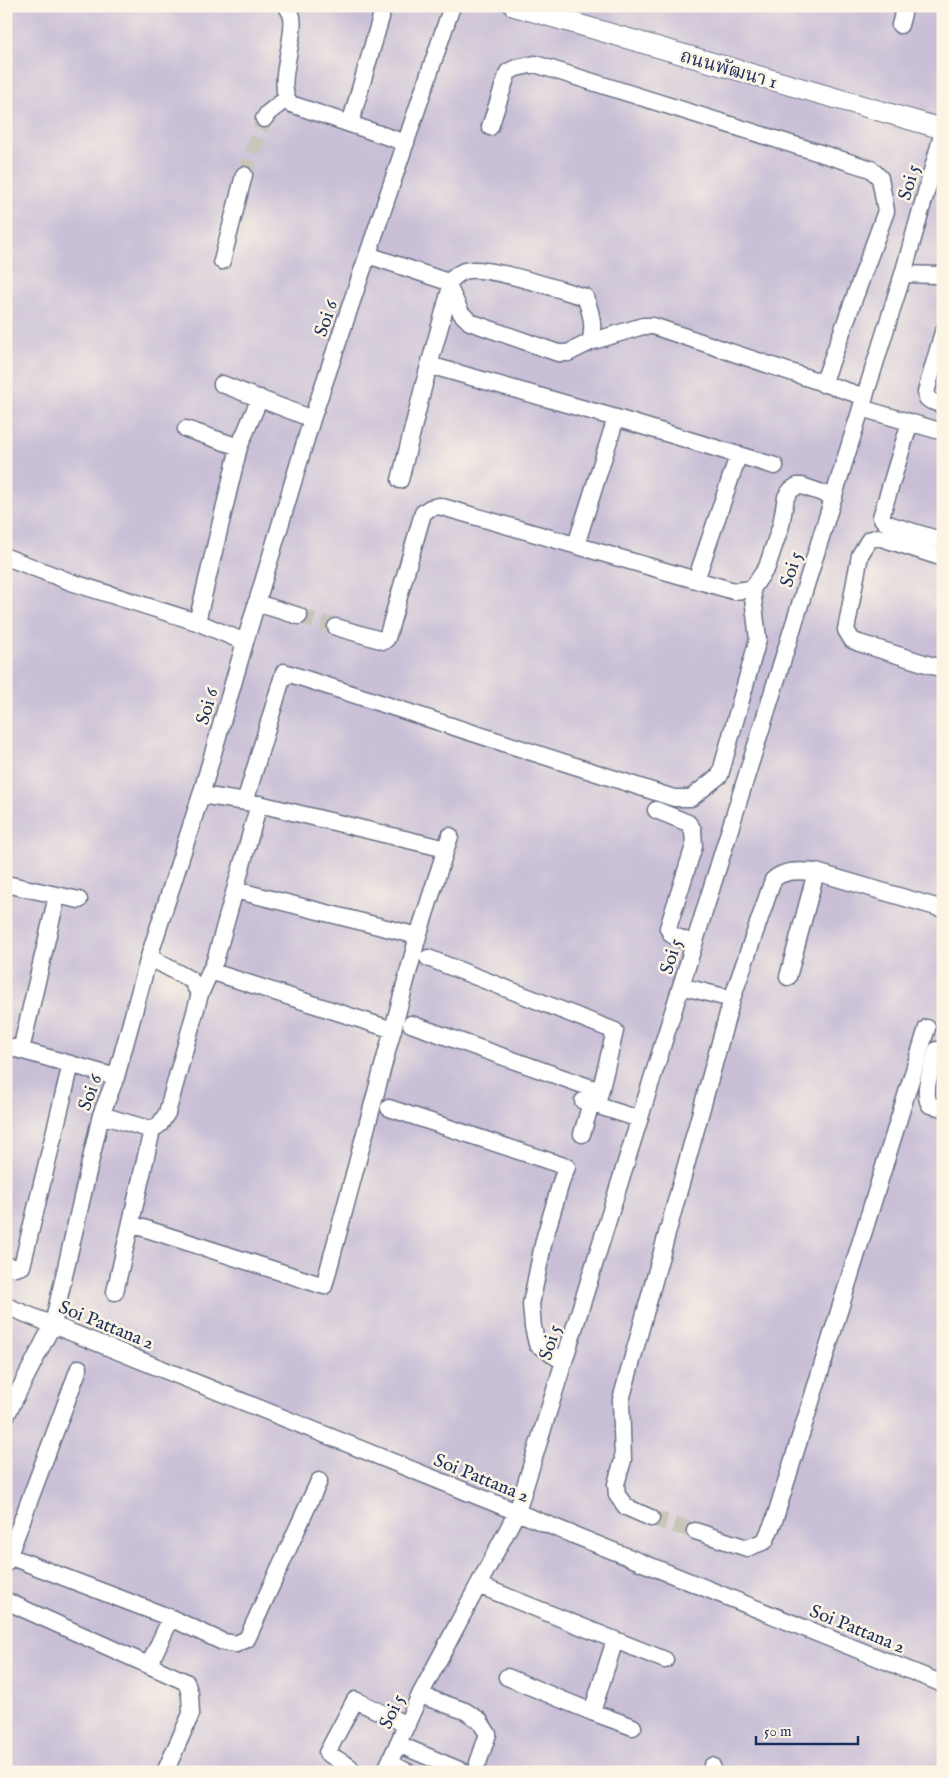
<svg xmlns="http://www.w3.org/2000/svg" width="949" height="1778" viewBox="0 0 949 1778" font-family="'IM FELL English','Noto Serif Thai',serif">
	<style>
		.industrial { fill: #c9bfd7 }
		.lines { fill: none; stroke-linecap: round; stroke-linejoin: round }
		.minor-tunnel { stroke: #c9c5b9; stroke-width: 16; stroke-dasharray: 16 8; stroke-linecap: butt }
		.minor-casing { stroke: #677086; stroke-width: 19 }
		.major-casing { stroke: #677086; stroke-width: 22 }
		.minor { stroke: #fff; stroke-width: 16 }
		.major { stroke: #fff; stroke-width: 20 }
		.labels { text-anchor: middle; stroke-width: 5; stroke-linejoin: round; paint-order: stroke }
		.street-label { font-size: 19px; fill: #1b2f5e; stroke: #fcf5e5 }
	</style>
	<rect width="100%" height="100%" fill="#fcf5e5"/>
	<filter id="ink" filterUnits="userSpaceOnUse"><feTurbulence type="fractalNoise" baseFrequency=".02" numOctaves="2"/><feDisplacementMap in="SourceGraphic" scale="10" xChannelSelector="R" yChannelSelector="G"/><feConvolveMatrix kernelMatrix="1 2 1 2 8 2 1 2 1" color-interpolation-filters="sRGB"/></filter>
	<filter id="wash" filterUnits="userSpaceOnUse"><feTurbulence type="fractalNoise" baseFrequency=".0096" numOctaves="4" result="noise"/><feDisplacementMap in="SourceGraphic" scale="20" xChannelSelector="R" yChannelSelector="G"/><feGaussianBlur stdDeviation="1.12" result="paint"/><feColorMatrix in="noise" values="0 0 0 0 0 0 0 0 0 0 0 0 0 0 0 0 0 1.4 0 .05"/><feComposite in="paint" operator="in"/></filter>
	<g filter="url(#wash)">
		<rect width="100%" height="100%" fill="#f5ead0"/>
		<path class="industrial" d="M6 6H943V1772H6Z"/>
	</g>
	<g filter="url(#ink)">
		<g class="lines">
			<path class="minor-tunnel" d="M244 175 264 119
				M299 616 336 627
				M651 1518 695 1531"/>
			<g class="minor-casing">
				<path id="minor" d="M287 6C288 9 291 13 292 17 296 40 274 88 291 104L406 143
					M900 25 905 6
					M264 119 268 113 286 99
					M350 124 381 17
					M490 127 508 72 516 68 535 64 871 169 880 178 886 211 823 384
					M368 255 448 282 450 290 424 384 400 480
					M222 261 244 175
					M903 274 937 275 943 273
					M448 282C453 279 458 273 464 271 485 264 560 290 585 297 591 312 595 326 590 342L643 326H653L865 397
					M450 290 461 313 470 322 558 353H568L590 342
					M943 332 926 392 927 398 931 401 943 405
					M429 365 616 418 775 466
					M222 384 312 419
					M861 408 943 432
					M910 422 881 517 885 522 891 525 943 541
					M186 429 239 447 260 398
					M576 545 616 418
					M6 557 71 582 197 622 245 642
					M943 558 878 537 869 540 860 555 846 630 852 640 859 643 943 669
					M696 580 738 456
					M256 603 299 616
					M197 622 239 447
					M336 627 384 641 387 638 423 513 430 508 439 506 734 591 752 589 767 567 781 525 786 497 791 490 797 486H802L834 497
					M201 795 259 804 446 849
					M245 802 284 672 674 798H691L720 775 758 639 752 589
					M656 810 688 823 693 830 694 846 668 928 672 935 694 944
					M6 884 79 900
					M418 936 450 836
					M149 957 191 980 200 994 167 1113 160 1124 152 1130
					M428 958 615 1031 597 1105
					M210 971 393 1030
					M788 977 816 872
					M200 994 215 961 259 804
					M732 999 773 880C784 869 802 871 816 872L943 909
					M411 1024 600 1091
					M6 1046 116 1077
					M21 1050 57 896
					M937 1050C933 1065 921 1092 930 1105L943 1108
					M583 1101 639 1119
					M389 1108 567 1167 562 1179 544 1240 531 1304 533 1327 537 1344 564 1362
					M101 1115 152 1130 115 1292
					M582 1134 591 1103
					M131 1224 324 1286 418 936 235 890
					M6 1265 16 1268 22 1266 71 1064
					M6 1306 943 1684
					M6 1416 53 1324 101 1115 116 1077 149 957 201 795 245 642 312 419 452 6
					M651 1518 626 1507 617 1495 616 1484 623 1460 621 1400 732 999 681 986
					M695 1531 747 1548 765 1541 774 1521 927 1028
					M6 1555 171 1618 223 1642 236 1644 247 1639 319 1481
					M6 1563 79 1368
					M478 1585 665 1660
					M6 1601 186 1682 190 1694 191 1714 165 1772
					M149 1665 171 1618
					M507 1677 592 1712 615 1640
					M420 1695 465 1711 479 1720 488 1734 478 1763
					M592 1712 633 1727
					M398 1744 464 1772
					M389 1763 408 1772
					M347 1772 350 1767 327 1753 355 1700 407 1725
					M385 1772 420 1695 517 1512 903 274 943 132
					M710 1772 712 1766"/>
			</g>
			<g class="major-casing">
				<path id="major" d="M514 6 943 129"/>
			</g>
			<use href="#minor" class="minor"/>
			<use href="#major" class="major"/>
		</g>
	</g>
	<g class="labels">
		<g class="street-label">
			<text transform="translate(729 68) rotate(16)" y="7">ถนนพัฒนา 1</text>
			<text transform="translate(908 182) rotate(-74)" y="7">Soi 5</text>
			<text transform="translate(325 318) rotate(-71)" y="7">Soi 6</text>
			<text transform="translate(790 569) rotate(-73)" y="7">Soi 5</text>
			<text transform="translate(206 706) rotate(-74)" y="7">Soi 6</text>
			<text transform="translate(670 956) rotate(-73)" y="7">Soi 5</text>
			<text transform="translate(89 1092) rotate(-70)" y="7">Soi 6</text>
			<text transform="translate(107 1324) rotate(22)" y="7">Soi Pattana 2</text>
			<text transform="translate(549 1342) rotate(-73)" y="7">Soi 5</text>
			<text transform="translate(482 1477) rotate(22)" y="7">Soi Pattana 2</text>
			<text transform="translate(858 1628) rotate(22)" y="7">Soi Pattana 2</text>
			<text transform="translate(391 1711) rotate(-65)" y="7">Soi 5</text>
		</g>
	</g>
	<rect width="949" height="1778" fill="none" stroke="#fcf5e5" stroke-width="25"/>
	<path d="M756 1736v8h102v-8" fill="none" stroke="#1b2f5e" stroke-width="2.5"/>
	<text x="764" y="1736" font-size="15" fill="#1b2f5e" stroke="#fcf5e5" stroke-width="4" paint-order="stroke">50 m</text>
</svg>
